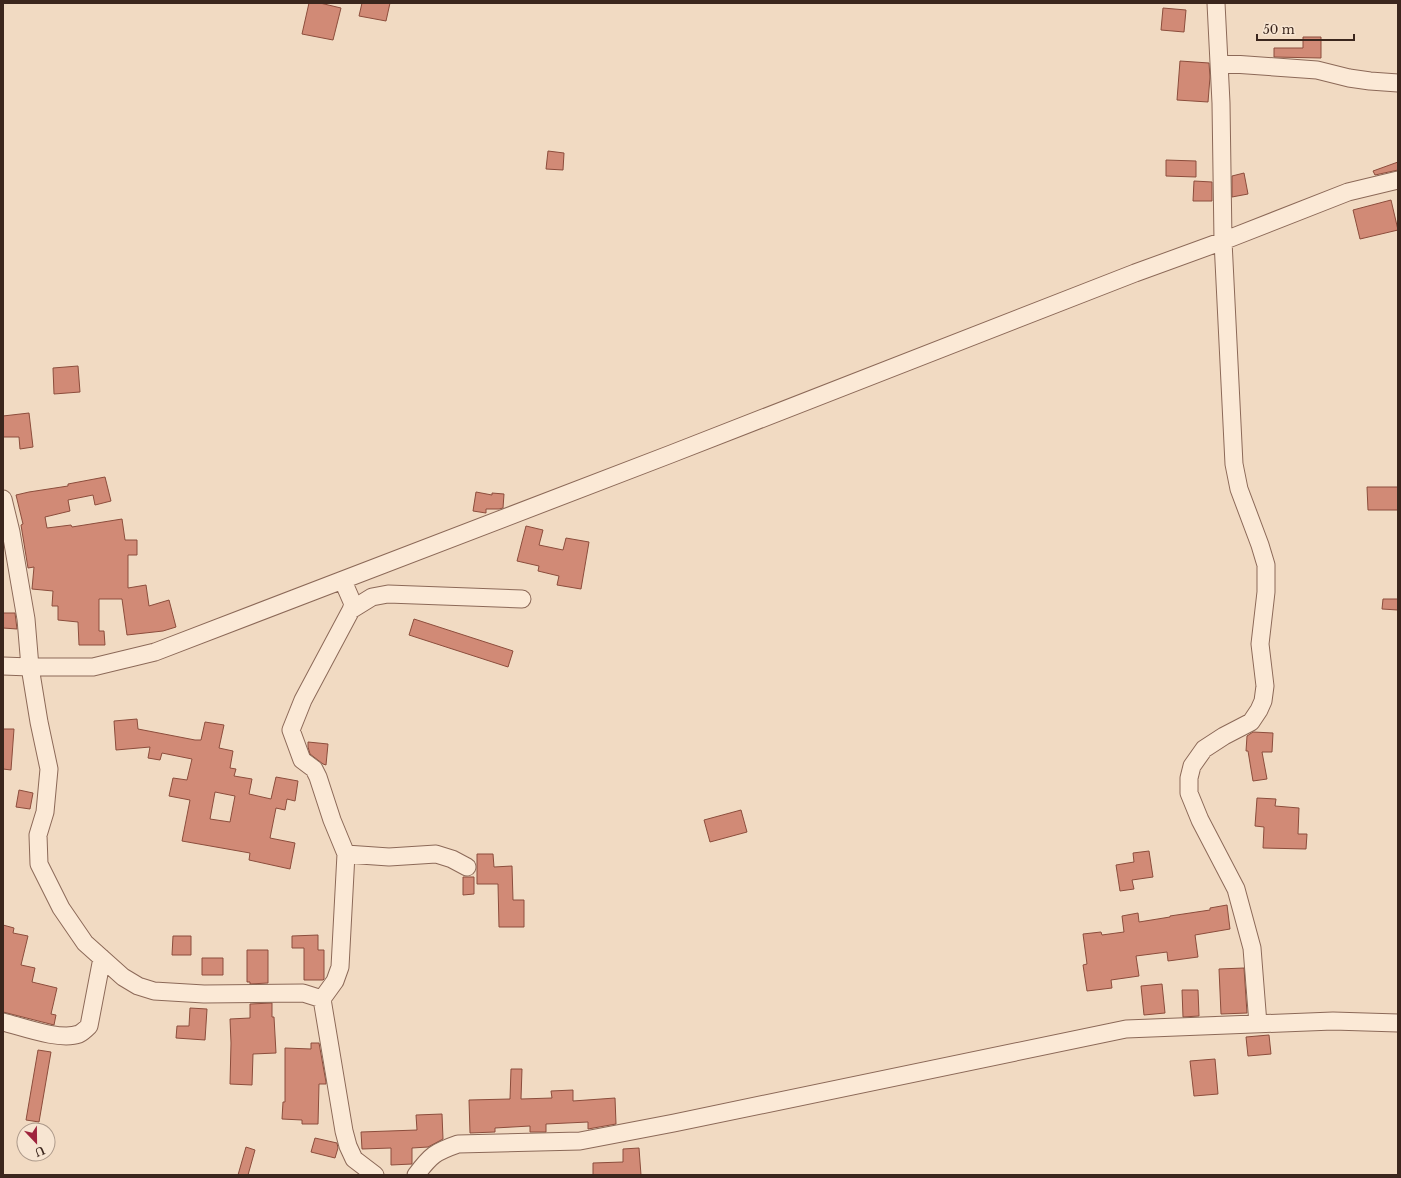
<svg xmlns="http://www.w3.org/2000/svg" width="1401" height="1178" viewBox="0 0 1401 1178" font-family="'Libre Baskerville',serif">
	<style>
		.building { fill: #d18a76; stroke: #8c4d3c; fill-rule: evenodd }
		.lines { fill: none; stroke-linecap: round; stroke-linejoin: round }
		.minor-casing { stroke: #8c6958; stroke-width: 19 }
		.minor { stroke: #fbe9d6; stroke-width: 17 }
	</style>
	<rect width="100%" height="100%" fill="#f1dac2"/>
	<path class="building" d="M309 3H320L341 8 333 40 302 34Z
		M362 3H390L386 21 359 16Z
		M1163 8 1186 10 1184 32 1161 30Z
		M1303 37H1321V58L1274 57V48H1303Z
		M1180 61 1209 63 1210 77 1208 102 1177 100Z
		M548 151 564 153 563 170 546 169Z
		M1166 160 1196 161V177L1166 176Z
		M1398 162V170L1375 175 1373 171Z
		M1244 173 1248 194 1232 197V176Z
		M1194 181 1212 182V201H1193Z
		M1391 200 1398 230 1360 239 1353 210Z
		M78 366 80 392 54 394 53 368Z
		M29 413 33 447 20 449 19 437H3V416Z
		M105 477 111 501 95 505 93 495 68 500 70 511 45 517 47 528 71 525 72 527 122 519 125 540H137V555H128V588L146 585 149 606 169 600 176 627 163 631 127 635 122 599H99V631H104L105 645H79L78 622 58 620V606H52L53 591 32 589 34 567 28 568 21 525 23 524 16 495 29 492 68 486V484Z
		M1367 487H1398V510H1368Z
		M476 492 492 495V493L504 494 503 508 499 509H486V513L473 511Z
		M526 526 543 530 539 545 563 550 566 538 589 542 581 589 557 585 559 576 538 571 539 566 517 561Z
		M1383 599H1398V610L1382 609Z
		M3 613H15L17 629 3 628Z
		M414 619 513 651 508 667 409 635Z
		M137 719 138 729 195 740H201L205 722 224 725 219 748 233 751 230 768 236 769 234 776 252 779 249 794 271 799 276 777 298 781 295 801 287 799 285 810 276 808 270 838 295 843 290 869 249 860 250 853 182 841 190 800 169 796 173 778 187 780 192 759 162 753 160 760 148 758 150 747 116 750 114 721ZM215 792 235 796 230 822 210 819Z
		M3 729H14L11 770 3 769Z
		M1253 732 1273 733 1272 752H1262L1267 779 1253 781 1248 751H1246L1247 736Z
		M308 742 328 744 326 765 323 764 310 754 308 747Z
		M19 790 33 793 30 809 16 807Z
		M1257 798 1276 799 1275 806 1299 808 1298 834H1307L1306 849 1263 848 1264 827 1255 826Z
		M741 810 747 832 710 842 704 820Z
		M1149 851 1153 877 1132 880 1134 889 1120 891 1116 865 1134 862 1133 853Z
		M477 854H493L494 867 512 866 513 900H524V927H499L498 884H477Z
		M463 877H474V894L463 895Z
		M1227 905 1230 929 1195 935 1198 957 1168 961 1167 952 1136 956 1139 976 1111 980 1112 988 1087 991 1083 965 1087 964 1083 934 1101 932 1102 935 1124 932 1122 916 1138 913 1139 922 1170 917V916L1210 910V908Z
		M3 925 14 928 13 933 28 936 21 965 35 968 32 982 57 988 51 1014 56 1015 54 1025 3 1012Z
		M318 935V950H324V979L323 980H304V948H292V936Z
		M173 936H191V955H172Z
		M247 950H268V983L250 984V982H247Z
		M202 958H223V975H202Z
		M1244 968 1247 1013 1221 1014 1219 969Z
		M1162 984 1165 1013 1144 1015 1141 986Z
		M1182 990H1198L1199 1016 1183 1017Z
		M272 1003V1017H274L276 1053 253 1054 252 1085 230 1084 231 1043 230 1019 250 1018V1004Z
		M190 1008 207 1009 205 1040 176 1038 177 1026H189Z
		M1269 1035 1271 1054 1248 1056 1246 1037Z
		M311 1043H319L326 1082V1084H319L318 1124H302V1120L282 1119 283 1102H285V1048L311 1049Z
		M38 1050 51 1052 39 1122 26 1120Z
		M1215 1059 1218 1094 1194 1096 1190 1061Z
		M511 1069H522L521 1099 552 1098 551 1091 573 1090V1101L615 1098 616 1124 588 1129V1122L546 1124V1132H530V1126L495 1128V1132L470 1133 469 1100 510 1099Z
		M442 1114 443 1139 428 1147 412 1148V1164L391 1165V1148L362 1149 361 1132 417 1130 416 1115Z
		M315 1138 337 1143 338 1148 335 1158 311 1152Z
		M246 1147 255 1150 248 1175H238Z
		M639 1148 641 1175H593V1163L623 1162V1149Z"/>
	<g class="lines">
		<g class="minor-casing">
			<path id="minor" d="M1216 3 1221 103 1223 241 1234 464 1239 489 1260 545 1266 565V592L1260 644 1265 686 1263 701 1259 710 1251 722 1224 736 1204 749 1192 766 1189 778V793L1200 820 1236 889 1252 948 1258 1024
				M1219 63 1317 70 1349 78 1370 81 1398 83
				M3 499 11 532 26 619 30 667 39 722 49 769 45 812 38 835 39 864 61 908 85 943 123 977 138 986 154 991 204 994 303 993 322 999 344 1131 348 1146 354 1159 375 1175
				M351 610 372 597 388 594 522 599
				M3 666 30 667H93L155 652 671 454 1135 273 1223 241 1348 192 1398 180
				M346 854 389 857 436 854 452 859 467 867
				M322 999 335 981 340 967 346 854 332 820 318 777 314 769 302 760 291 730 303 700 351 610 353 604 343 581
				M3 1022C23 1027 60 1041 79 1034 83 1032 86 1029 89 1026L102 958
				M416 1175C431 1155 435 1152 458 1144L580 1141 674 1123 1126 1029 1333 1021 1398 1023"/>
		</g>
		<use href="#minor" class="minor"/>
	</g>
	<rect width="1401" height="1178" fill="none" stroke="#3b261d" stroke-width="8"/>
	<g transform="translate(36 1142) rotate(158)"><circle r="19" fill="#f7e5d2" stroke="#ac998a"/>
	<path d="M0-3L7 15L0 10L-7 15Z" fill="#9e243d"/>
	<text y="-6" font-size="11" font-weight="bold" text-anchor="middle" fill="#3b261d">U</text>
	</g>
	<path d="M1257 34v6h97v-6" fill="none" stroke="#3b261d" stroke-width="2"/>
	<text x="1263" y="34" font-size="12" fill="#3b261d" stroke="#f7e5d2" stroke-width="3" paint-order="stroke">50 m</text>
</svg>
